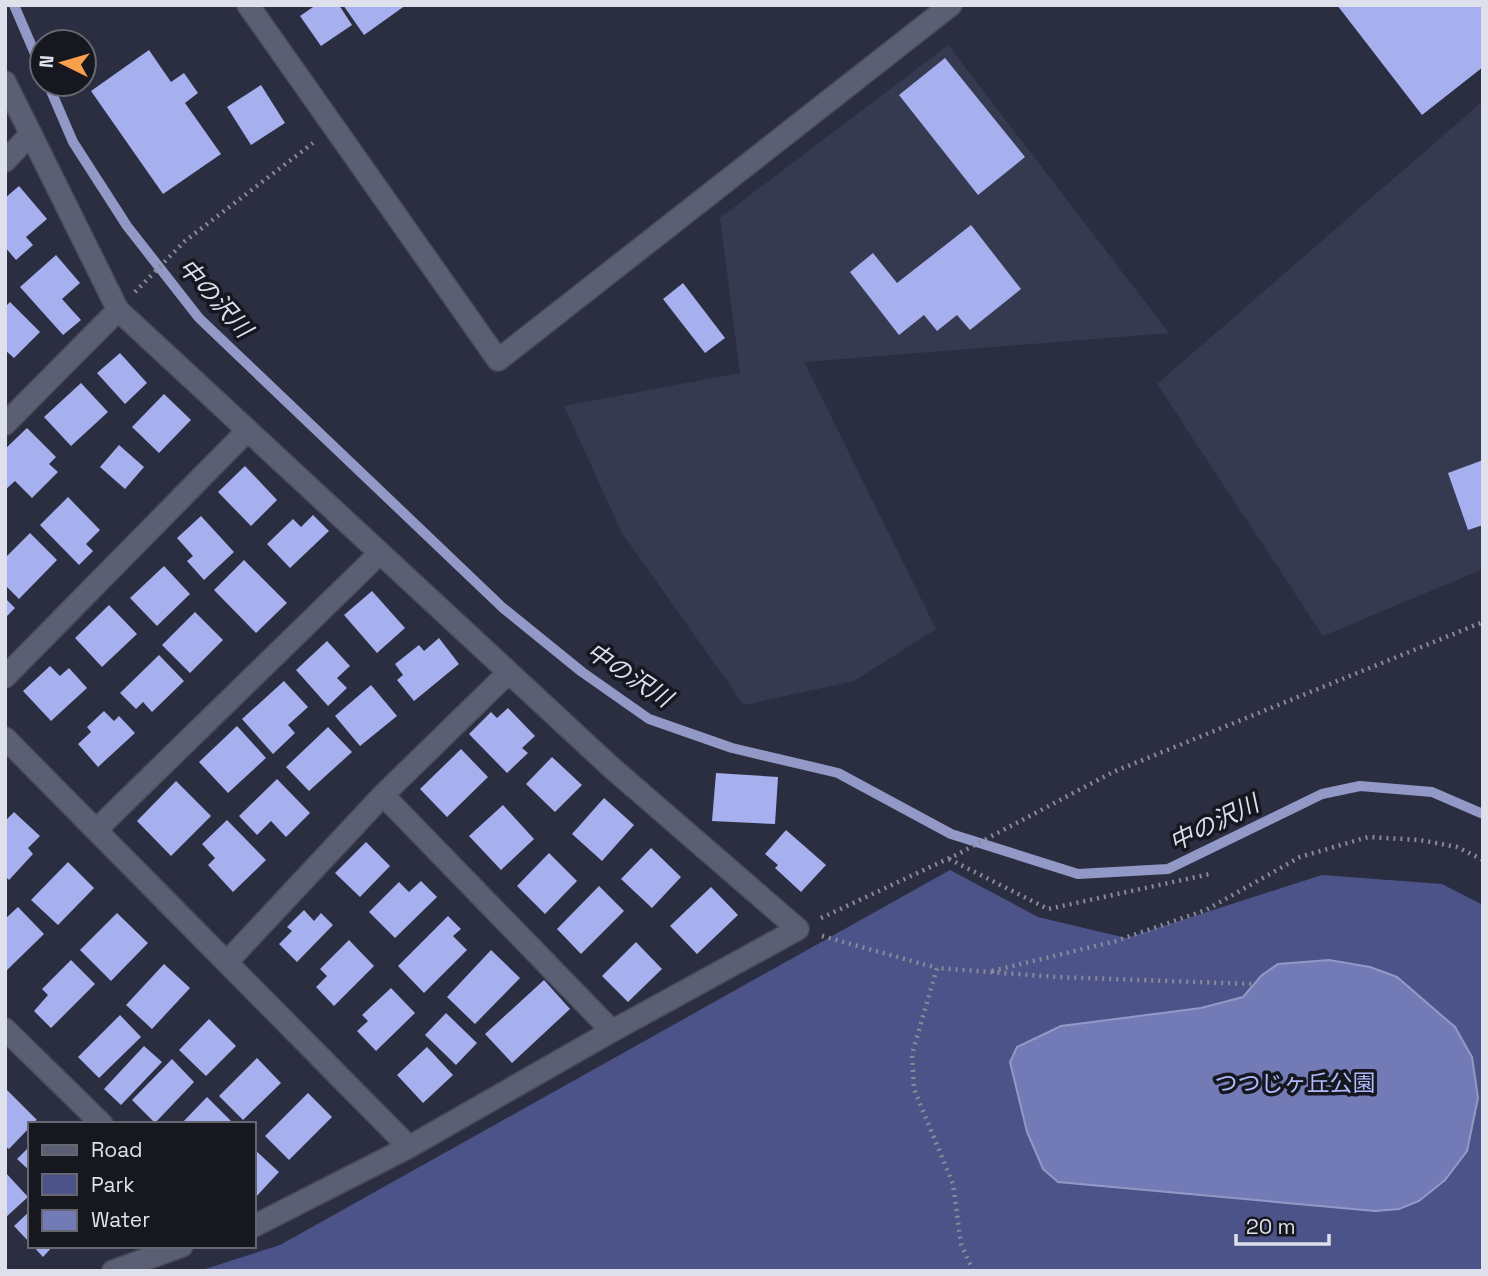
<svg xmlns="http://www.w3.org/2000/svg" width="1488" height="1276" viewBox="0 0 1488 1276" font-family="'Space Grotesk','Noto Sans JP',sans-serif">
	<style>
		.built { fill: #363a51 }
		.green { fill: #4c5388 }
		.water { fill: #727bb6; stroke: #9299c6; stroke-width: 2 }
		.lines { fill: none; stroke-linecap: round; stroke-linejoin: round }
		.stream { stroke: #9299c6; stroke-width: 10 }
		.building { fill: #a6b0ef }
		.street-casing { stroke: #494b5a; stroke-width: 24 }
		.path { stroke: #888a9a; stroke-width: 4.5; stroke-dasharray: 2 5; stroke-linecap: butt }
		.street { stroke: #5b5f73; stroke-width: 21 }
		.labels { text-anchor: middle; stroke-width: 7; stroke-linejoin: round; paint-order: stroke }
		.park-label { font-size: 23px; fill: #afbafd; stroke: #16171f }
		.water-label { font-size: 24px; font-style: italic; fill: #dcdff1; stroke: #16171f }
	</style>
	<rect width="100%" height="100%" fill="#2b2e41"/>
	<path class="built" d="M948 45 1169 333 804 362 936 629 854 681 744 705 622 533 564 406 740 373 720 218Z
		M1483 101V569L1323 636 1157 384Z"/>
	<path class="green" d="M950 870 1038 917 1126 938 1322 875 1442 884 1483 905V1271H199L280 1245Z"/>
	<path class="water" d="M1329 960 1370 967 1397 977 1455 1027 1472 1057 1478 1098 1467 1151 1445 1180 1419 1201 1399 1209 1375 1211 1058 1182 1043 1169 1027 1132 1010 1062 1017 1047 1061 1026 1201 1008 1243 997 1262 975 1278 964Z"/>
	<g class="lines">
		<path class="stream" d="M14 5 42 70
			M48 84 73 142 127 226 199 318 503 608 582 672 649 719 732 748 838 773 951 834 1078 874 1168 869 1322 794 1360 786 1432 792 1483 814"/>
	</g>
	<path class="building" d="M316 5H339L352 25 321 46 300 16Z
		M343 5H406L364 35Z
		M1337 5H1483V67L1422 115Z
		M149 50 171 82 184 73 198 93 185 103 221 154 163 194 91 91Z
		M945 58 1025 157 978 195 899 95Z
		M261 85 285 123 251 145 227 107Z
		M19 186 47 219 26 237 33 245 16 260 5 247V198Z
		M971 225 1021 289 970 330 957 315 937 331 924 315 899 335 850 272 873 253 897 283Z
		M56 255 80 283 62 299 81 320 63 335 20 287Z
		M683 283 725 338 705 353 663 299Z
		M10 302 40 332 14 358 5 350V307Z
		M120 353 147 383 125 404 97 373Z
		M81 383 108 412 71 446 44 417Z
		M164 394 191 420 159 453 132 427Z
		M27 428 56 457 49 464 58 472 32 498 15 481 5 490V449Z
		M119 445 144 467 125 489 100 467Z
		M1483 460V525L1468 530 1448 473Z
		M245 466 277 500 251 526 218 492Z
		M68 497 100 530 86 544 93 551 79 565 40 525Z
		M313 515 329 531 290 568 267 544 293 519 301 527Z
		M201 516 234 552 204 580 187 561 193 556 177 538Z
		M30 533 57 560 19 599 5 585V558Z
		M244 560 287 603 256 633 214 590Z
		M164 566 190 594 157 626 130 598Z
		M372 591 405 628 377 653 344 615Z
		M5 598 15 608 5 618Z
		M109 605 137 634 102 667 75 638Z
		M195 612 223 640 190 673 162 645Z
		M439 638 459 664 414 701 397 680 403 675 395 664 419 645 424 651Z
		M327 641 350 666 337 678 347 688 328 706 296 670Z
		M159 655 184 681 152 712 143 702 136 709 120 693Z
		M50 666 60 676 69 668 87 688 51 721 23 691Z
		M284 681 308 707 288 725 295 733 273 754 242 719Z
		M371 685 397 716 360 746 335 716Z
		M508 708 535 736 522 748 528 753 507 773 469 734 491 712 497 718Z
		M104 711 114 721 119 716 135 733 98 767 78 744 91 732 87 727Z
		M237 726 266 758 228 793 199 762Z
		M328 727 352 752 309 791 286 767Z
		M461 749 488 777 447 817 420 789Z
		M552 757 582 785 555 812 526 784Z
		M716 773 778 777 775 824 712 821Z
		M277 779 310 813 286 837 271 821 257 835 239 816Z
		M176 781 211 816 171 856 137 821Z
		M604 798 634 825 602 861 572 834Z
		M503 805 534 839 501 870 469 836Z
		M14 812 40 836 28 848 33 854 9 880 5 876V821Z
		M227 820 266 860 233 892 208 865 215 858 202 844Z
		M786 830 826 865 801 892 775 868 778 865 765 854Z
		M366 842 390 866 360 897 335 873Z
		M651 848 681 877 652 908 621 879Z
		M549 853 577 881 545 914 517 886Z
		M68 862 94 888 58 925 31 900Z
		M421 881 437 897 395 938 369 912 399 882 409 892Z
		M599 886 624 911 581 954 557 929Z
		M711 887 738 915 697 954 670 926Z
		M18 907 44 934 5 972V919Z
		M304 910 314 921 321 913 333 925 297 962 279 944 292 931 287 927Z
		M117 913 148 943 111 981 80 950Z
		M448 916 461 929 453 936 467 950 424 993 398 966Z
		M349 940 374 966 334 1006 316 987 327 976 320 969Z
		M636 942 662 969 628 1002 602 976Z
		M491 950 520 978 475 1024 447 997Z
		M71 960 95 984 51 1028 34 1011 48 995 42 989Z
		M164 964 190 988 152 1029 126 1005Z
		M544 980 570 1009 512 1063 485 1034Z
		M391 988 415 1013 376 1051 357 1031 368 1021 362 1015Z
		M446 1013 477 1043 456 1065 425 1035Z
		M120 1015 141 1037 99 1078 78 1057Z
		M209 1019 236 1046 206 1076 179 1050Z
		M144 1046 162 1062 121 1105 104 1089Z
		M427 1047 453 1075 423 1103 397 1075Z
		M257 1058 281 1083 243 1120 219 1096Z
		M172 1059 194 1082 155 1123 132 1100Z
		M5 1088 37 1120 30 1124V1127L9 1149 5 1146Z
		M308 1093 332 1117 289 1160 265 1136Z
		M207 1097 234 1124H181Z
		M30 1146V1171L17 1159Z
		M254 1149 279 1172 254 1199Z
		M5 1172 28 1197 5 1218Z
		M30 1211V1243L14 1226Z
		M33 1246H53L43 1257Z"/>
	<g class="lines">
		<g class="street-casing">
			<path id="street" d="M248 5 498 360 951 5
				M5 82 118 310 612 768 798 929 612 1031 409 1147 254 1226
				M5 161 31 134
				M5 424 118 310
				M5 677 247 431
				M5 738 409 1147
				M383 795 612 1031
				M97 829 379 554
				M227 962 383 795 508 673
				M5 1029 102 1124
				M113 1271 182 1246"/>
		</g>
		<path class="path" d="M135 292 185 241 313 143
			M949 859 1048 909 1210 874
			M821 918 956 855 1113 772 1483 622
			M822 936 937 968
			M992 971 1116 941 1206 910 1300 857 1368 837 1420 840 1457 847 1483 860
			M973 1271 961 1244 953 1184 914 1089 912 1054 937 968 1057 977 1253 984"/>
		<use href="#street" class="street"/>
	</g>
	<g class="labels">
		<g class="park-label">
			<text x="1295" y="1091">つつじヶ丘公園</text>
		</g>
		<g class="water-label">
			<text transform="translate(215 298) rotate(48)" y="8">中の沢川</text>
			<text transform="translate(629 675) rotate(33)" y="8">中の沢川</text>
			<text transform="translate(1214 823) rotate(-26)" y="8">中の沢川</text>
		</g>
	</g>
	<rect width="1488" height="1276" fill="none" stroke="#dee0ec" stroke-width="14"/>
	<rect x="28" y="1122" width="228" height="126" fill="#16171f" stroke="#666771" stroke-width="2"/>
	<rect x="42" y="1145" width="35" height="10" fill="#5b5f73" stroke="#666771" stroke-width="2"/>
	<text x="91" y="1157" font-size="21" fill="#dee0ec">Road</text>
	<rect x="42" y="1174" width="35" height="21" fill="#4c5388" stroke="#666771" stroke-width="2"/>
	<text x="91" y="1192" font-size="21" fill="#dee0ec">Park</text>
	<rect x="42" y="1210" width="35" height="21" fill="#727bb6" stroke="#666771" stroke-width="2"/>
	<text x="91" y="1227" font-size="21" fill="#dee0ec">Water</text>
	<g transform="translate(63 63) rotate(275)"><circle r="33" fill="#16171f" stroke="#666771" stroke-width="2"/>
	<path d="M0-5L12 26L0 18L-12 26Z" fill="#f9a04c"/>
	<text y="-10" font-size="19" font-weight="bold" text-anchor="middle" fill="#dee0ec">N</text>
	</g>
	<path d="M1236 1234v10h93v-10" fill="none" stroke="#dee0ec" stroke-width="3.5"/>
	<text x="1246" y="1234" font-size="21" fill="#dee0ec" stroke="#16171f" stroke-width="5" paint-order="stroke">20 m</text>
</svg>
